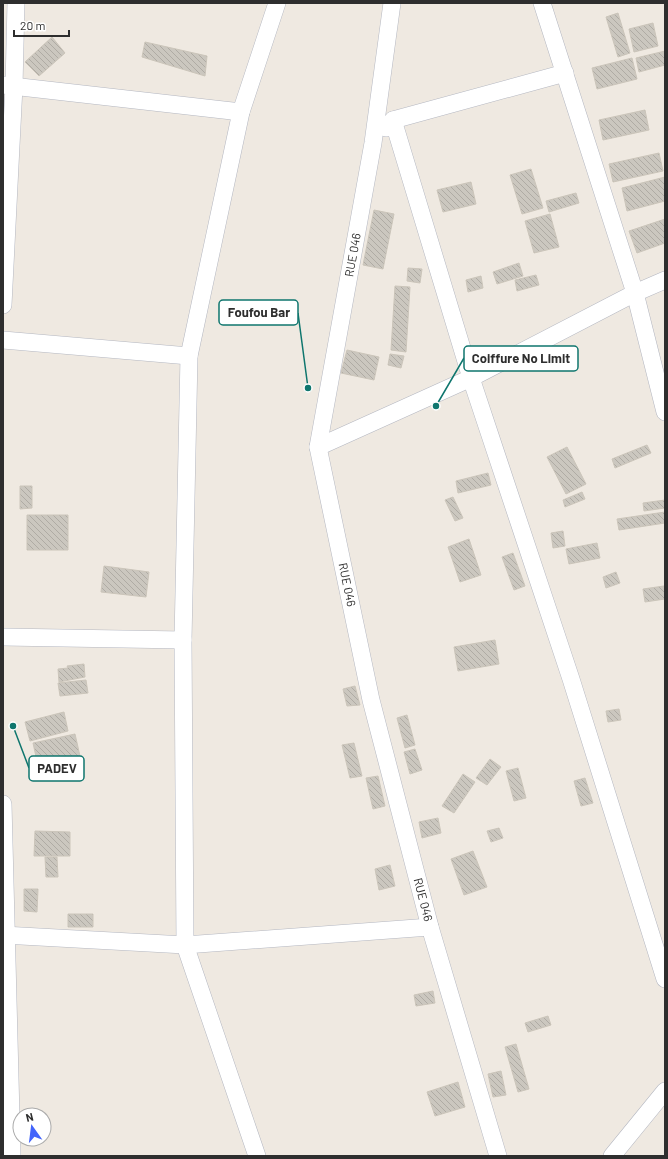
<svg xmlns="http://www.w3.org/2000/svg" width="668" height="1159" viewBox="0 0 668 1159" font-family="Barlow,sans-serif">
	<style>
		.building { fill: url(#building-back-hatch); stroke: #cbc5ba }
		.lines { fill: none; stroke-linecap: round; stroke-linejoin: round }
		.minor-casing { stroke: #b4b7c1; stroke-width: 18 }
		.minor { stroke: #fff; stroke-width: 17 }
		.labels { text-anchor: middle; stroke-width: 3; stroke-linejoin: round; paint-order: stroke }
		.street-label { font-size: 12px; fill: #2e2e2e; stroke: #fff }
		.leader { fill: none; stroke: #0f766e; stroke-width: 1.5 }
		.callout-dot { fill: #0f766e; stroke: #fff; stroke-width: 1.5 }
		.callout { fill: #fff; stroke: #0f766e; stroke-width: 1.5 }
		.callout-label { font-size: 13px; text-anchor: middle; font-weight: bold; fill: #2e2e2e }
	</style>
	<defs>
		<pattern id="building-back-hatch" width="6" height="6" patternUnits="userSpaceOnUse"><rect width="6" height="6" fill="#cbc7bf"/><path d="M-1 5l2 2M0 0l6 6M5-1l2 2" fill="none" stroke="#afaba4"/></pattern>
	</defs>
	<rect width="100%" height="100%" fill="#efe9e1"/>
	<path class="building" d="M618 13 630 53 618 57 606 17Z
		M653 23 658 46 634 52 629 29Z
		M52 37 65 53 39 76 25 62Z
		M145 42 207 56 205 76 142 57Z
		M665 51V65L639 72 636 58Z
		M632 58 637 79 597 89 592 68Z
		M645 110 649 130 603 140 599 120Z
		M659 153 663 171 613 182 609 164Z
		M531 169 543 208 522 214 510 175Z
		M665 177V201L627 211 622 188Z
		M471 182 476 204 443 212 437 190Z
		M576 193 579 203 549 212 546 201Z
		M374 210 394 214 383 269 363 265Z
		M550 214 559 247 534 253 525 221Z
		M665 219V243L637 253 629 231Z
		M519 263 523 276 497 284 493 272Z
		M408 268 422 269 420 283 407 281Z
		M536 275 539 285 517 291 515 280Z
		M481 276 483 288 468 292 466 280Z
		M395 286 410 287 406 352 391 350Z
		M347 350 379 357 374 380 341 373Z
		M390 354 404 356 401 368 388 365Z
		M647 445 651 453 615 468 612 459Z
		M567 447 586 484 566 494 547 457Z
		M488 473 491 485 458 493 456 481Z
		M20 486H32V508L20 509Z
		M582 492 585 499 565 507 563 500Z
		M453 497 463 518 455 521 445 500Z
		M665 500V508L644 511 643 503Z
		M665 512V523L619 530 617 519Z
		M27 515H68V550H27Z
		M563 531 565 546 553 548 551 533Z
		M469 539 481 575 460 582 448 547Z
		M597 543 600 558 569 564 566 549Z
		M513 553 525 586 514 590 502 557Z
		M104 566 149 572 146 597 101 592Z
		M616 572 620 583 606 588 603 577Z
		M664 586 665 599 645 602 643 589Z
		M495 640 499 664 458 671 454 647Z
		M84 664 85 677 59 682 58 669 68 668 67 666Z
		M86 680 88 693 60 696 58 683Z
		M355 686 360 705 347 706 343 689Z
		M619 709 621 720 608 722 606 711Z
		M64 712 68 731 30 741 25 722Z
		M407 715 415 745 405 748 397 718Z
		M75 734 80 756 38 766 33 743Z
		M354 743 362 776 350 778 342 745Z
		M415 749 422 770 410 774 404 752Z
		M490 759 501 767 487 785 476 778Z
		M518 768 526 798 514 801 506 771Z
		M463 774 475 782 454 813 442 806Z
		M378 776 385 806 373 809 366 778Z
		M585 778 593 803 581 806 574 781Z
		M438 818 441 833 422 838 419 822Z
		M499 828 503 838 491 842 487 831Z
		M35 831 70 832V856H34Z
		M473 851 487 887 464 895 451 859Z
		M45 857H57L58 877H46Z
		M390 865 395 886 379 890 375 869Z
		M24 889H38L37 912 24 911Z
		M68 914H93V927H68Z
		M433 991 435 1003 416 1006 414 995Z
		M548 1016 551 1025 528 1032 525 1023Z
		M516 1044 529 1089 518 1092 505 1047Z
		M501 1071 506 1095 493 1097 488 1074Z
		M458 1082 465 1107 435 1116 427 1092Z"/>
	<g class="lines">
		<g class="minor-casing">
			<g id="minor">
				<path id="s1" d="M392 3 373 143 318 447 371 700 430 927 498 1156"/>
				<path d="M542 3 635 293 665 412"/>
				<path d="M3 85 241 112"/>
				<path d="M393 120 471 378 571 679 665 979"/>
				<path d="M386 128 393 120 565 73"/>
				<path d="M3 305 14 86 16 3"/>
				<path d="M3 340 189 356"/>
				<path d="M318 447 471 378 635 293 665 280"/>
				<path d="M3 637 183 640"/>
				<path d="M3 804 12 1156"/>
				<path d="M3 935 185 945 430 927"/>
				<path d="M257 1156 185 945 183 640 189 356 241 112 277 3"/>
				<path d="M612 1156 665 1091"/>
			</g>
		</g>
		<use href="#minor" class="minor"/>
	</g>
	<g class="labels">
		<g class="street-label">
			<text transform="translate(353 255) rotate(-80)" y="4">RUE 046</text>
			<text dy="4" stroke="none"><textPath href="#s1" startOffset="591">RUE 046</textPath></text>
			<text dy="4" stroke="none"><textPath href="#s1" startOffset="915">RUE 046</textPath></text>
		</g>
	</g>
	<path class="leader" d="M308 388L298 313M436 406L464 358M13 726L29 768"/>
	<g class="callout-dot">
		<circle cx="308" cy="388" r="4"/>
		<circle cx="436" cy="406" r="4"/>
		<circle cx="13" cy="726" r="4"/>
	</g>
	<g class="callout">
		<rect x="219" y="300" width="79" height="25" rx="4"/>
		<rect x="464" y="346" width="114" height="25" rx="4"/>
		<rect x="29" y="756" width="55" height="25" rx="4"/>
	</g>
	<g class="callout-label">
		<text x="259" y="317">Foufou Bar</text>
		<text x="521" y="363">Coiffure No Limit</text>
		<text x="57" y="773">PADEV</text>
	</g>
	<rect width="668" height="1159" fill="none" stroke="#2e2e2e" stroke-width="8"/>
	<g transform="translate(32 1127) rotate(346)"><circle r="19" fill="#ffffff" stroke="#ababab"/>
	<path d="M0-3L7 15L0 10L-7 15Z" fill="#4264fb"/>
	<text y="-6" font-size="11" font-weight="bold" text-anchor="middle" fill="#2e2e2e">N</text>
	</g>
	<path d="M14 30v6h55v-6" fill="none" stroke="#2e2e2e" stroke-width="2"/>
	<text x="20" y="30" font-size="12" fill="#2e2e2e" stroke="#ffffff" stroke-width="3" paint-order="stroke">20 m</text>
</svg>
